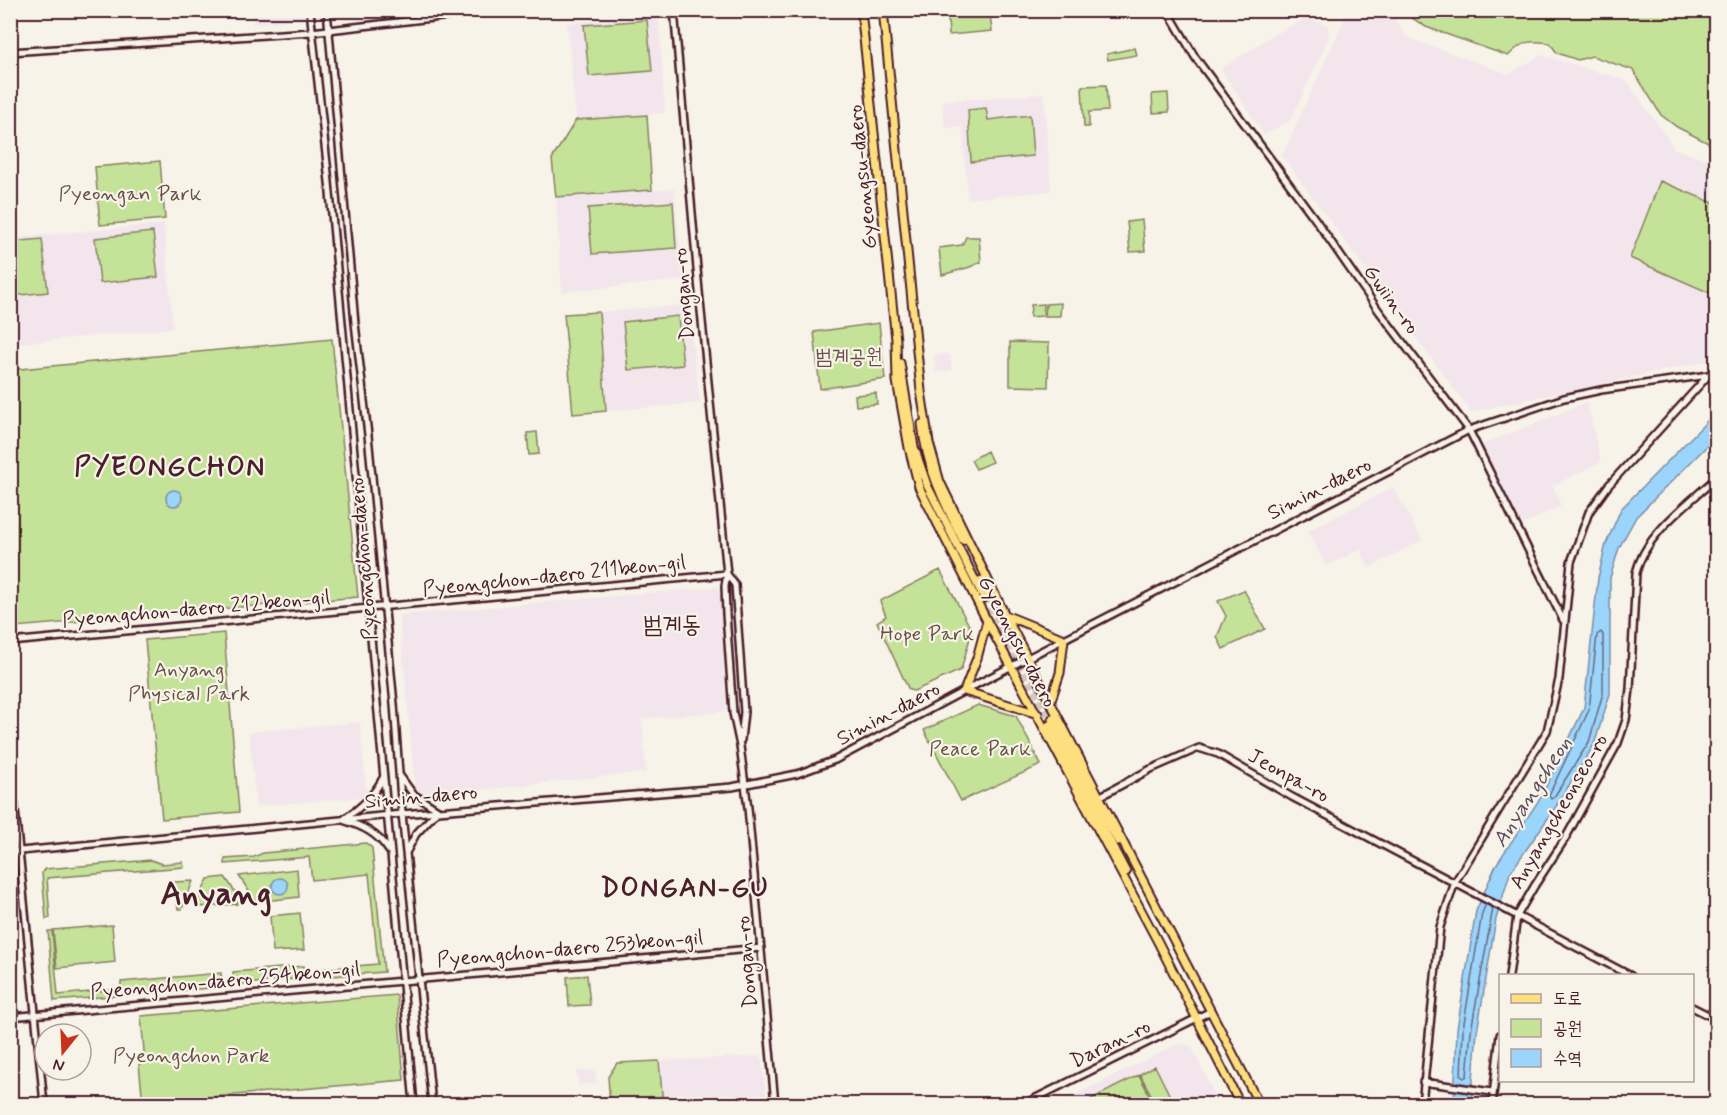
<svg xmlns="http://www.w3.org/2000/svg" width="1727" height="1115" viewBox="0 0 1727 1115" font-family="Mynerve,'Poor Story',sans-serif">
	<style>
		.built { fill: #f2e6ec }
		.green { fill: #c5e299; stroke: #888062; stroke-width: 1.5 }
		.water { fill: #9bd5fb; stroke: #7b8ca8; stroke-width: 1.5 }
		.lines { fill: none; stroke-linecap: round; stroke-linejoin: round }
		.shore { stroke: #6a687e; stroke-width: 1.5 }
		.major-tunnel { stroke: #d4c9c2; stroke-width: 7; stroke-dasharray: 7 3.5; stroke-linecap: butt }
		.minor-casing { stroke: #4a1f2b; stroke-width: 10 }
		.major-casing { stroke: #4a1f2b; stroke-width: 11 }
		.minor { stroke: #f7f3e8; stroke-width: 5 }
		.major { stroke: #fddf80; stroke-width: 7 }
		.labels { text-anchor: middle; stroke-width: 4.5; stroke-linejoin: round; paint-order: stroke }
		.street-label { font-size: 21px; fill: #4a1f2b; stroke: #f7f3e8 }
		.park-label { font-size: 21px; fill: #695046; stroke: #f7f3e8 }
		.water-label { font-size: 22px; font-style: italic; fill: #5e4c5f; stroke: #f7f3e8 }
		.quarter-label { font-size: 24px; fill: #4a1f2b; stroke: #f7f3e8 }
		.district-label { font-size: 27px; font-weight: bold; letter-spacing: 1.5px; fill: #4a1f2b; stroke: #f7f3e8 }
		.town-label { font-size: 33px; font-weight: bold; fill: #4a1f2b; stroke: #f7f3e8 }
	</style>
	<rect width="100%" height="100%" fill="#f7f3e8"/>
	<filter id="ink" filterUnits="userSpaceOnUse"><feTurbulence type="fractalNoise" baseFrequency=".0167" numOctaves="2"/><feDisplacementMap in="SourceGraphic" scale="12" xChannelSelector="R" yChannelSelector="G"/><feConvolveMatrix kernelMatrix="1 2 1 2 8 2 1 2 1" color-interpolation-filters="sRGB"/></filter>
	<g filter="url(#ink)">
		<path class="built" d="M393 10 253 24 252 11Z
			M1348 11H1391L1406 37 1509 74 1541 55 1626 80 1675 149 1716 162V354L1712 360 1471 412 1282 156Z
			M652 15 659 20 665 113 576 120 567 23Z
			M1307 18 1328 25 1329 37 1291 120 1264 135 1221 69 1271 36Z
			M1044 94 1051 191 968 199 962 127 945 128 942 101Z
			M674 189 683 280 562 292 556 197Z
			M164 224 173 328 11 344V238Z
			M681 305 688 310 700 403 606 411 599 312Z
			M950 354 952 371 936 372 934 355Z
			M1587 402 1601 462 1553 486 1561 506 1523 525 1479 446Z
			M1393 487 1422 540 1369 568 1360 549 1326 567 1308 531Z
			M719 587 727 711 642 719 646 772 416 797 399 615Z
			M360 722 367 797 256 806 249 732Z
			M1180 1043 1191 1046 1219 1104H1057Z
			M761 1056 767 1104H663L659 1061Z
			M595 1070 597 1083 578 1085 577 1071Z
			M1499 1098 1549 1103 1552 1104H1499Z"/>
		<path class="green" d="M1405 11H1716V147L1677 127 1661 115 1633 70 1592 56 1578 60 1557 53 1550 43C1529 40 1524 40 1508 56L1426 27 1406 14Z
			M990 14 992 31 949 35 948 18Z
			M647 20 652 71 589 76 584 25Z
			M1135 48 1137 55 1108 60 1107 54Z
			M1106 85 1108 111 1089 112V127H1084L1082 86Z
			M1168 93 1169 112 1153 113 1152 94Z
			M986 108 988 120 1030 115 1033 156 971 162 968 110Z
			M647 115 652 190 556 197 552 159 576 120Z
			M160 161 165 219 100 225 95 167Z
			M1660 181 1716 204V278L1710 293 1630 258Z
			M673 202 676 248 592 254 588 208Z
			M1142 220 1145 251 1130 252 1127 222Z
			M153 232 158 277 100 283 95 238Z
			M966 237H979L981 262 970 267 942 275 939 248 962 245Z
			M42 239 48 292 11 296V242Z
			M1061 303 1060 316H1045L1046 304Z
			M1044 304 1043 316 1030 317 1031 305Z
			M599 312 606 411 573 414 564 314Z
			M678 316 683 365 628 370 623 322Z
			M879 323 885 379 820 389 814 332Z
			M332 339 358 597 15 627 10 569V370Z
			M1010 342 1049 343 1048 387 1010 386Z
			M876 393 877 404 856 406 855 395Z
			M537 432 539 454 529 455 527 433Z
			M987 451 992 462 976 469 971 460Z
			M940 570 972 631 961 670 914 691 909 690 877 622 886 616 880 601Z
			M1244 590 1265 629 1223 649 1217 637 1226 616 1218 601Z
			M224 633 239 812 162 819 145 640Z
			M978 705 1016 716 1041 765 961 801 924 730Z
			M366 843 372 848 384 972 320 977V969L378 964 369 874 312 880 309 857 225 864V859L254 857 263 853Z
			M151 860 162 864 183 862 184 867 47 878 50 918 46 919 42 873 45 869Z
			M297 869 299 897 256 902 239 876Z
			M225 877 240 899 237 904 200 907 197 903 208 879Z
			M193 881 182 909H178L174 882Z
			M300 913 304 950 273 952 270 916Z
			M112 925 115 962 57 968 53 930Z
			M48 931H52L58 995 121 989V982L221 973 222 987 54 1001Z
			M304 966 305 978 234 985 233 972Z
			M587 975 590 1005 569 1006 567 977Z
			M397 995 404 1080 143 1103 139 1064 145 1063 141 1016Z
			M659 1061 663 1104H610L608 1077 617 1063Z
			M1155 1066 1174 1104H1156L1140 1074Z
			M1139 1075 1154 1104H1094L1091 1099Z"/>
		<path class="water" d="M1716 412V437L1636 517 1619 548 1610 578V694L1594 745 1555 808 1510 873 1496 919 1477 1032 1471 1104H1454L1457 1029 1476 911 1496 865 1541 797 1584 708 1598 578 1606 544 1621 509Z
			M166 498a8 8 0 1 1 16 0a8 8 0 1 1-16 0Z
			M272 886a8 8 0 1 1 16 0a8 8 0 1 1-16 0Z"/>
		<g class="lines">
			<path class="shore" d="M1601 632 1603 635V693L1589 742 1554 797 1551 799 1549 795 1589 710 1597 635Z
				M1486 904 1482 913 1463 1029 1461 1076 1464 1078 1467 1076 1471 1031 1493 908"/>
			<path class="major-tunnel" d="M990 595 1052 719
				M984 598 1047 722"/>
			<g class="minor-casing">
				<path id="minor" d="M310 10 329 182 414 1104
					M327 10 355 323 368 435 394 704 402 814 432 1104
					M674 10 699 291 727 574 725 586 726 614 733 713 740 746 748 808 775 1104
					M1166 10 1172 18 1195 57 1315 219 1379 311 1469 430 1563 620
					M10 52 311 32 502 10
					M727 574 735 585 744 712 741 740
					M10 642 727 574
					M10 759 44 1104
					M400 776 413 794 438 810 416 834 407 851
					M1099 797 1151 769 1199 748 1218 754 1292 797 1631 976
					M345 818C361 808 374 795 383 778
					M343 820C362 826 378 833 389 851
					M10 852 402 814 732 787 797 774 835 760 979 683 1469 430 1564 398 1601 390 1716 374
					M1509 976 1517 916 1535 885 1565 839 1618 743 1626 720 1630 689 1636 573C1645 534 1688 504 1716 478
					M1692 1007 1716 1019
					M10 1017 761 948
					M1423 1082 1492 1092
					M1024 1104 1211 1011
					M1422 1104 1440 927 1455 882 1547 731 1559 679 1571 562 1589 512 1608 486 1716 367
					M1492 1104 1500 1035"/>
			</g>
			<g class="major-casing">
				<path id="major" d="M861 10 896 340 897 381 909 448 919 487 987 621 1158 942 1240 1104
					M883 10 921 391 929 443 940 482 1005 615 1259 1104
					M900 363 914 447 927 485 984 598
					M922 424C927 469 943 500 963 540
					M982 580 990 595
					M1005 615 1064 639 1060 673 1050 703
					M987 621 977 658 964 691 1038 714
					M1052 719 1118 841
					M1049 725 1126 872"/>
			</g>
			<use href="#minor" class="minor"/>
			<use href="#major" class="major"/>
		</g>
	</g>
	<g class="labels">
		<g class="street-label">
			<text transform="translate(862 177) rotate(-96)" y="7">Gyeongsu-daero</text>
			<text transform="translate(683 294) rotate(-95)" y="7">Dongan-ro</text>
			<text transform="translate(1392 299) rotate(54)" y="7">Gwiin-ro</text>
			<text transform="translate(1319 488) rotate(-27)" y="7">Simin-daero</text>
			<text transform="translate(363 559) rotate(-95)" y="7">Pyeongchon-daero</text>
			<text transform="translate(554 575) rotate(-6)" y="7">Pyeongchon-daero 211beon-gil</text>
			<text transform="translate(196 608) rotate(-5)" y="7">Pyeongchon-daero 212beon-gil</text>
			<text transform="translate(1018 641) rotate(62)" y="7">Gyeongsu-daero</text>
			<text transform="translate(888 713) rotate(-28)" y="7">Simin-daero</text>
			<text transform="translate(1289 775) rotate(29)" y="7">Jeonpa-ro</text>
			<text transform="translate(421 796) rotate(-5)" y="7">Simin-daero</text>
			<text transform="translate(1558 811) rotate(-60)" y="7">Anyangcheonseo-ro</text>
			<text transform="translate(570 948) rotate(-5)" y="7">Pyeongchon-daero 253beon-gil</text>
			<text transform="translate(746 962) rotate(-95)" y="7">Dongan-ro</text>
			<text transform="translate(225 980) rotate(-5)" y="7">Pyeongchon-daero 254beon-gil</text>
			<text transform="translate(1110 1043) rotate(-26)" y="7">Daran-ro</text>
		</g>
		<g class="park-label">
			<text x="130" y="200">Pyeongan Park</text>
			<text x="849" y="363">범계공원</text>
			<text x="927" y="640">Hope Park</text>
			<text x="189" y="676">Anyang<tspan x="189" dy="24">Physical Park</tspan></text>
			<text x="980" y="755">Peace Park</text>
			<text x="191" y="1062">Pyeongchon Park</text>
		</g>
		<g class="water-label">
			<text transform="translate(1531 791) rotate(-57)" y="8">Anyangcheon</text>
		</g>
		<g class="quarter-label">
			<text x="672" y="632">범계동</text>
		</g>
		<g class="district-label">
			<text x="170" y="475">PYEONGCHON</text>
			<text x="685" y="896">DONGAN-GU</text>
		</g>
		<g class="town-label">
			<text x="216" y="904">Anyang</text>
		</g>
	</g>
	<rect width="1727" height="1115" fill="none" stroke="#f7f3e8" stroke-width="36"/>
	<rect x="18" y="18" width="1691" height="1079" fill="none" stroke="#4a1f2b" stroke-width="2" filter="url(#ink)"/>
	<rect x="1499" y="974" width="195" height="108" fill="#f7f3e8" stroke="#b29e9c" stroke-width="1.5"/>
	<rect x="1511" y="994" width="30" height="9" fill="#fddf80" stroke="#b29e9c" stroke-width="1.5"/>
	<text x="1553" y="1004" font-size="18" fill="#4a1f2b">도로</text>
	<rect x="1511" y="1019" width="30" height="18" fill="#c5e299" stroke="#b29e9c" stroke-width="1.5"/>
	<text x="1553" y="1034" font-size="18" fill="#4a1f2b">공원</text>
	<rect x="1511" y="1049" width="30" height="18" fill="#9bd5fb" stroke="#b29e9c" stroke-width="1.5"/>
	<text x="1553" y="1064" font-size="18" fill="#4a1f2b">수역</text>
	<g transform="translate(63 1052) rotate(198)"><circle r="28" fill="#f7f3e8" stroke="#b29e9c" stroke-width="1.5"/>
	<path d="M0-4.5L10 22L0 15L-10 22Z" fill="#c8321e"/>
	<text y="-9" font-size="16" font-weight="bold" text-anchor="middle" fill="#4a1f2b">N</text>
	</g>
</svg>
